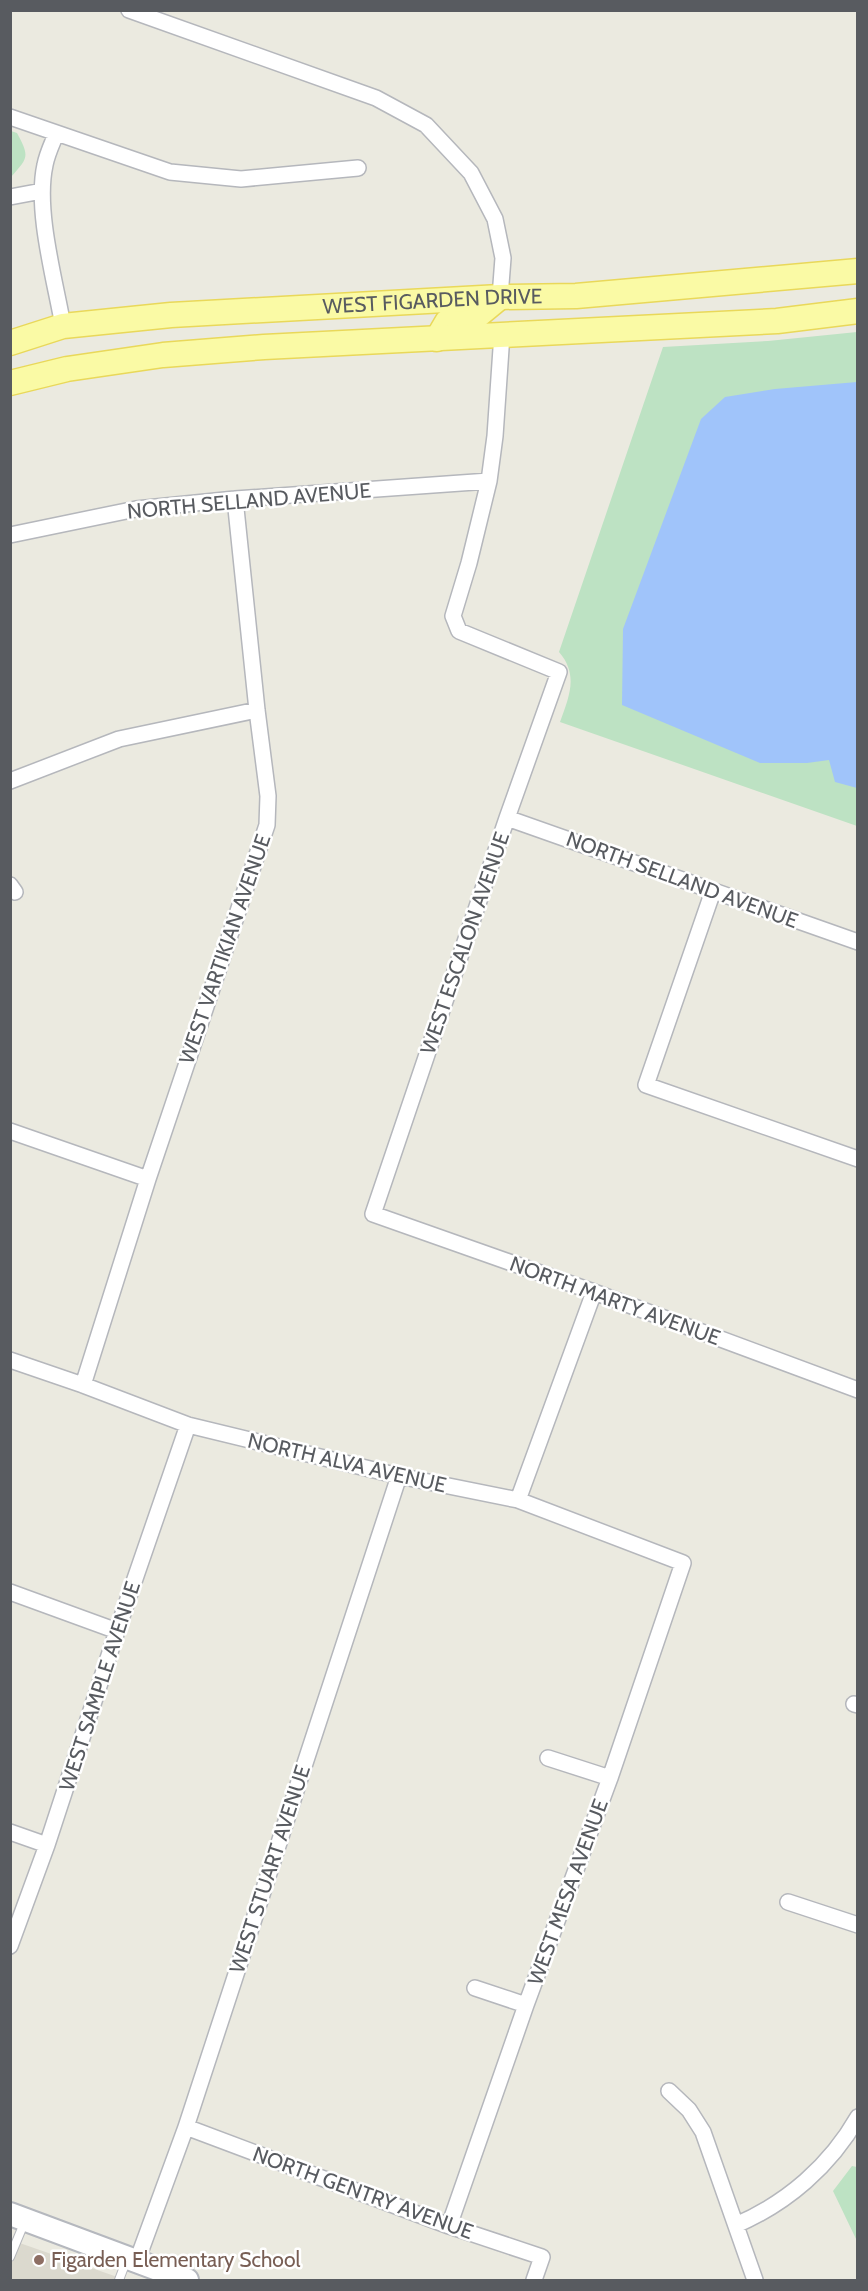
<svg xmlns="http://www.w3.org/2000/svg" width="868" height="2291" viewBox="0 0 868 2291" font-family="Cabin,sans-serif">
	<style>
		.education { fill: #dbd9ce }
		.green { fill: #bde2c3 }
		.water { fill: #a0c4fa }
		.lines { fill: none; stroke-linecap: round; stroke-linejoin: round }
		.lane-casing { stroke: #b5b7bc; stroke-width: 10 }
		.street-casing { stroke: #b5b7bc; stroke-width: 18 }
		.secondary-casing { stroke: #b5b8be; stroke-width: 26 }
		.primary-casing { stroke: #e9d85a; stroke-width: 27 }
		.lane { stroke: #fff; stroke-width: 8 }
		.street { stroke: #fff; stroke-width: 15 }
		.secondary { stroke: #fff; stroke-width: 22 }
		.primary { stroke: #fafaa5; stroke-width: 24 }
		.education-dot { fill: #8d6e63; stroke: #fff; stroke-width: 2 }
		.labels { text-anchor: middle; stroke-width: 5; stroke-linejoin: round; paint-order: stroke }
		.street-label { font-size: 21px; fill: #585b60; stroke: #fff }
		.education-label { font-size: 21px; fill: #785e54; stroke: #fff; text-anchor: start }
	</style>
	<rect width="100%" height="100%" fill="#ebeae0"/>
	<path class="education" d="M11 2240 126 2280H11Z"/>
	<path class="green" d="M11 131 17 133C30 157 28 158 11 177Z
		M857 332V826L560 722C569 697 579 675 559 652L663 347 768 341Z
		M852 2166 857 2167V2241L833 2191Z"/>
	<path class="water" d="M857 382H858L857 788 835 782 829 760 807 763H760L622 705 623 629 701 419 725 397 775 389Z"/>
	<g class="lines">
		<g class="lane-casing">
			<path id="lane" d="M10 2257 25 2221
				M119 2280 127 2259"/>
		</g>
		<g class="street-casing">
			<path id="street" d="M129 10 376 98 426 125 471 173 495 219 503 258 500 297
				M10 117 170 172 241 179 358 168
				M56 134C52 144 47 154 45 165 35 210 55 280 63 326
				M10 197 42 191
				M502 334 495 436 489 481 469 563 453 616 459 631 559 672 507 818 373 1214 594 1292 858 1390
				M10 535 136 509 235 499 489 481
				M10 781 119 739 257 710
				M507 818 858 942
				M10 885 15 892
				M713 891 646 1085 858 1159
				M10 1131 148 1179
				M10 1360 83 1385 188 1425 399 1476 518 1500 683 1563 610 1778 526 2005 449 2226
				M83 1385 148 1179 267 825 268 796 257 710 235 499
				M518 1500 594 1292
				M10 1592 117 1631
				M854 1704 858 1705
				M548 1758 610 1778
				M10 1832 47 1845
				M788 1902 858 1925
				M10 1946 47 1845 117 1631 188 1425
				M475 1988 526 2005
				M669 2091 689 2110 703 2132 755 2280
				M186 2127 449 2226 542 2257 534 2280
				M736 2225C787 2203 830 2166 858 2117
				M137 2261 186 2127 399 1476"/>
		</g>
		<g class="secondary-casing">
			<path id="secondary" d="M10 2214 187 2280"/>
		</g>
		<g class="primary-casing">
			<g id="primary">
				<path d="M437 339 447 322 477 316 500 297"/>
				<path id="s1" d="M10 343 63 326 171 315 500 297 576 296 858 271"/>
				<path d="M10 383 67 369 163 355 264 347 777 321 858 311"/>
			</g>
		</g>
		<use href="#lane" class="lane"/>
		<use href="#street" class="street"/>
		<use href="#secondary" class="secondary"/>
		<use href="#primary" class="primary"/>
	</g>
	<circle class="education-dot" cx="39" cy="2260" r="6"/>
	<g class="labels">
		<g class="street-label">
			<text dy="7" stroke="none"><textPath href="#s1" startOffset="426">WEST FIGARDEN DRIVE</textPath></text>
			<text transform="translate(249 501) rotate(-5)" y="7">NORTH SELLAND AVENUE</text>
			<text transform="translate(682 880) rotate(20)" y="7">NORTH SELLAND AVENUE</text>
			<text transform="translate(465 943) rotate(-71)" y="7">WEST ESCALON AVENUE</text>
			<text transform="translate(225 949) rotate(-71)" y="7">WEST VARTIKIAN AVENUE</text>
			<text transform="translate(615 1301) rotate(20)" y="7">NORTH MARTY AVENUE</text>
			<text transform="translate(347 1463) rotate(13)" y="7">NORTH ALVA AVENUE</text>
			<text transform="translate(100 1686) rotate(-72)" y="7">WEST SAMPLE AVENUE</text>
			<text transform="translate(270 1869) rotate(-72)" y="7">WEST STUART AVENUE</text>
			<text transform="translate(568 1892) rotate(-70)" y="7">WEST MESA AVENUE</text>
			<text transform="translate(363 2193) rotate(20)" y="7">NORTH GENTRY AVENUE</text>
		</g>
		<g class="education-label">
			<text x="51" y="2267">Figarden Elementary School</text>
		</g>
	</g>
	<rect width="868" height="2291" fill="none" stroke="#585b60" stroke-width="24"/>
</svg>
